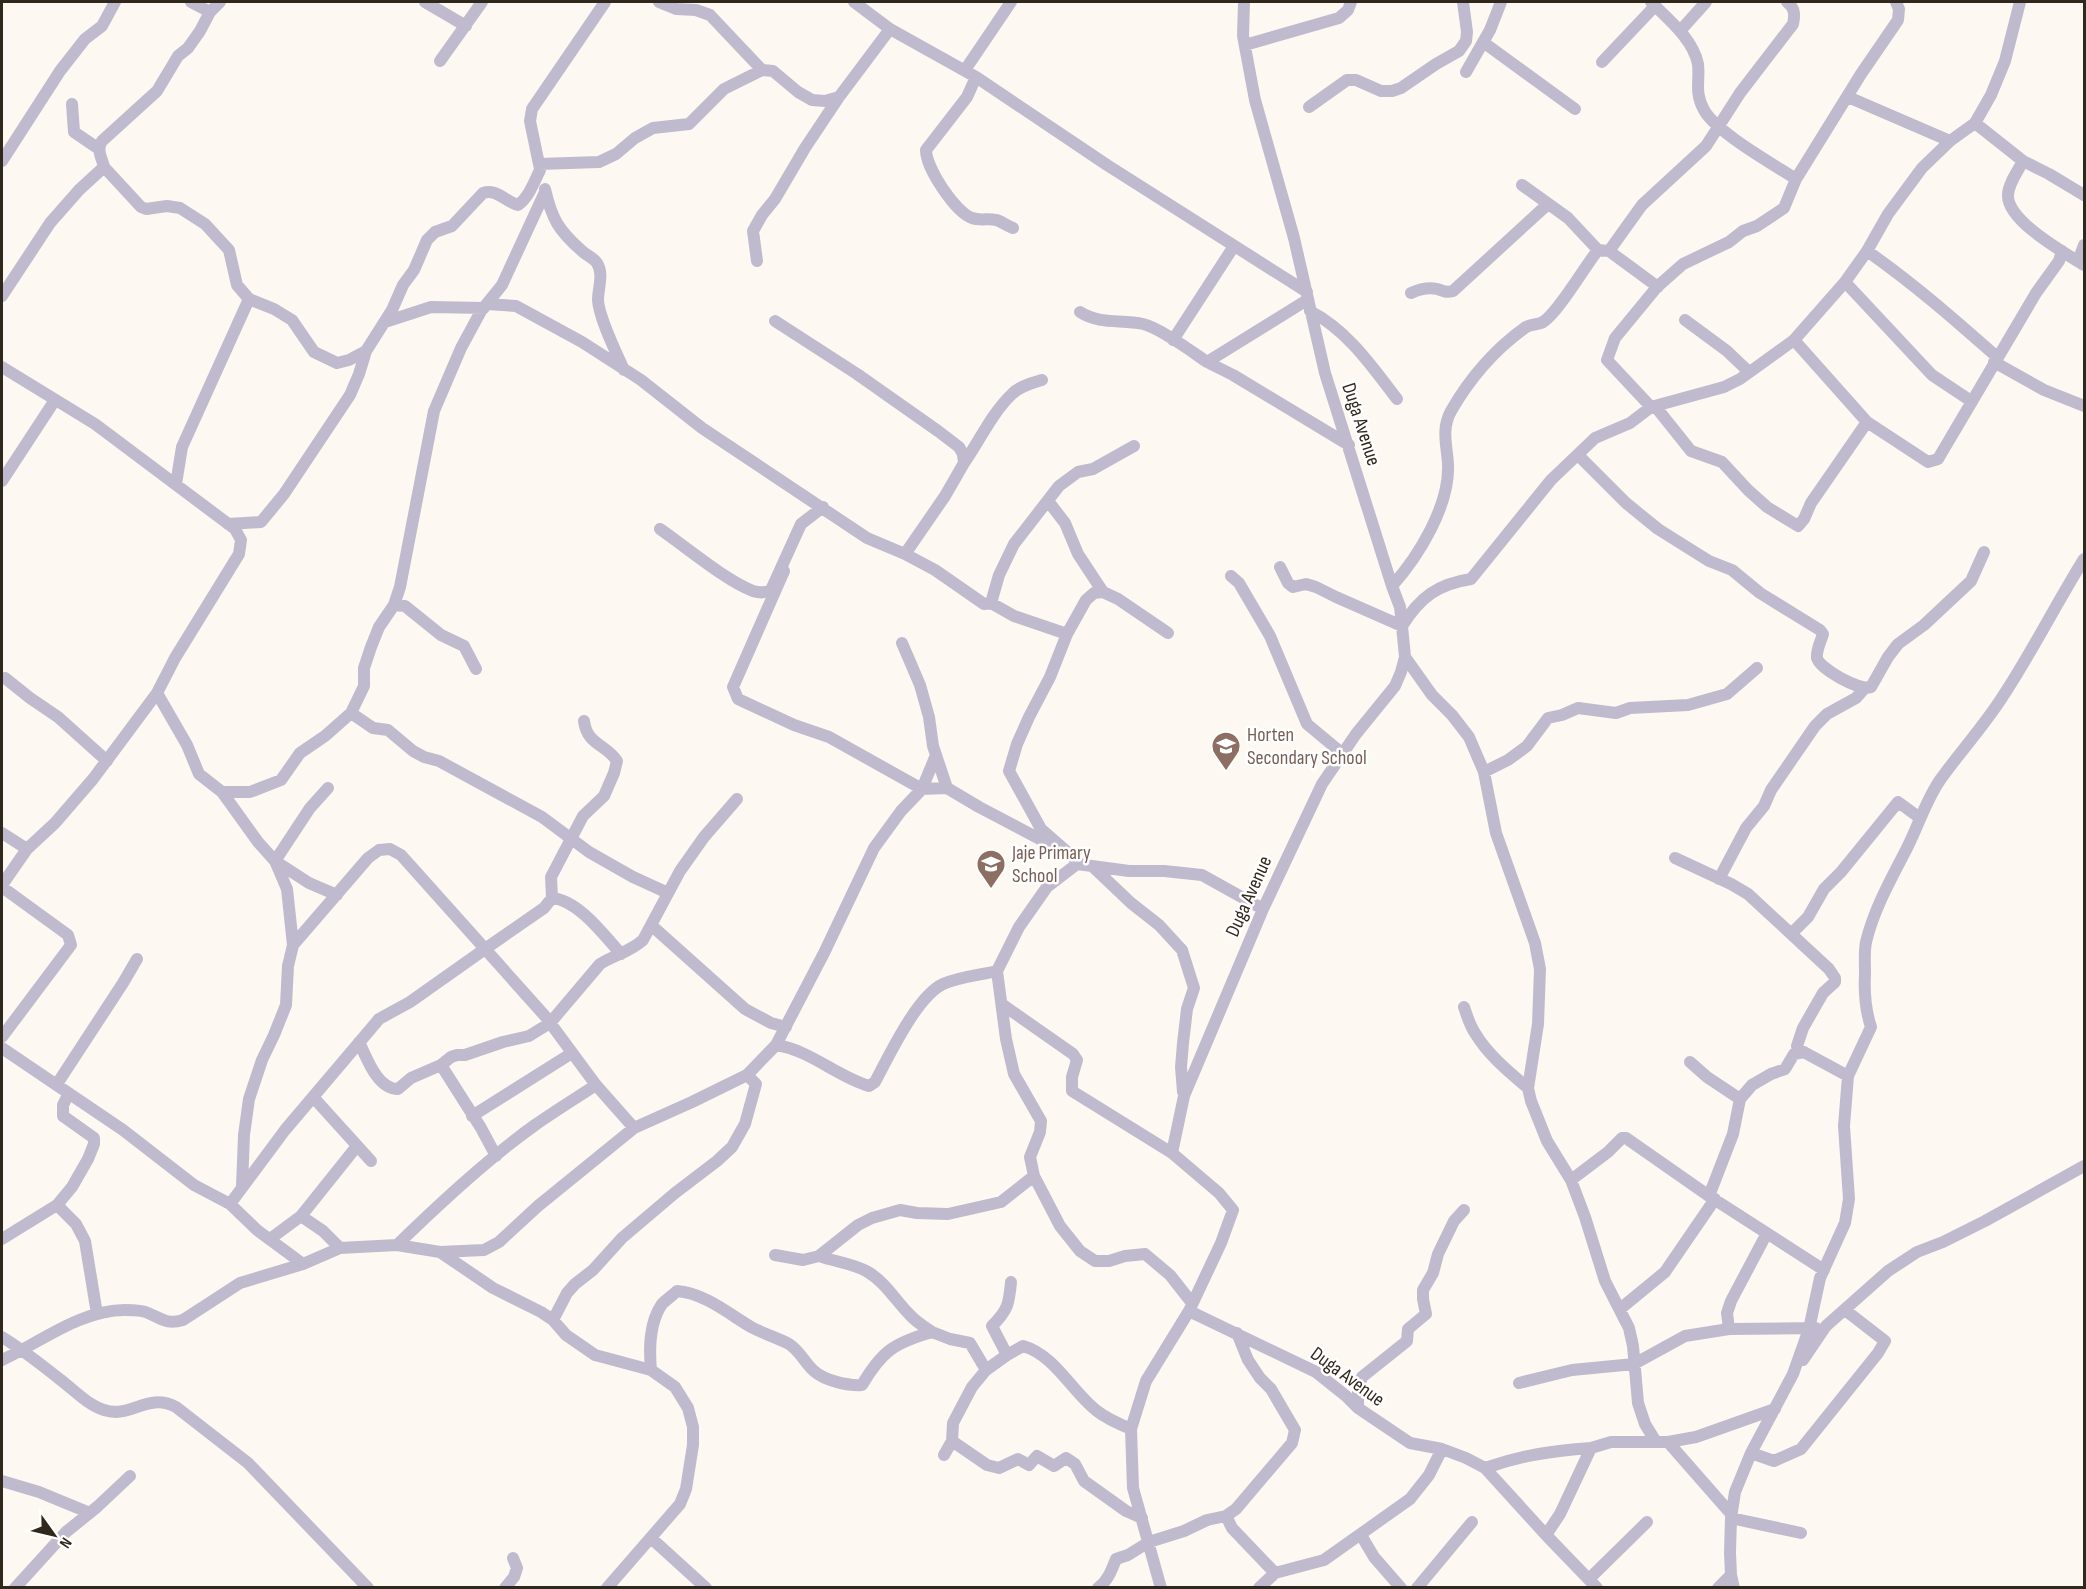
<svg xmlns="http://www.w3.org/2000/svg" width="2086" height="1589" viewBox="0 0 2086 1589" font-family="'Sofia Sans Condensed',sans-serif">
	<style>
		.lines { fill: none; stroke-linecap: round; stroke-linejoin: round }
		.minor { stroke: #c0bace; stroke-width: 12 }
		.labels { text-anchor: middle; stroke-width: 5; stroke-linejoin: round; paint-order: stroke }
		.street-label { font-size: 20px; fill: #30281c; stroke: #fff }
		.education-label { font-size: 20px; fill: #785e54; stroke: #fff; text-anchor: start }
	</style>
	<rect width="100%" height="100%" fill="#fdf9f2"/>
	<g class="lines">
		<path class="minor" d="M191 2 210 12
			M425 2 466 26
			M659 2 676 9 696 10 710 15 762 70
			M854 2 890 29 976 77 1107 165 1307 292
			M1244 2 1243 36 1255 100 1294 238 1325 373 1392 586 1400 607 1402 626 1405 657 1401 672 1395 686 1356 734 1322 784 1263 909 1184 1096 1172 1153 1219 1193 1233 1210 1221 1243 1189 1311 1316 1372 1346 1396 1358 1408 1410 1443 1442 1449 1466 1458 1485 1468 1546 1535 1597 1588
			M1651 2C1668 19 1693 39 1698 64 1700 81 1694 92 1704 110 1716 132 1773 164 1796 179
			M1680 31 1706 2
			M1483 42 1575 109
			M1245 45 1339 18 1348 10 1351 2
			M440 61 482 2
			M1602 62 1655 6
			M965 70 1011 2
			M1466 72 1490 30 1501 2
			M976 77 967 97 926 150C926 168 955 212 972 218 980 221 988 218 996 220 1001 221 1007 226 1013 228
			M1848 97 1950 141
			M72 104 74 132 99 149
			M1309 107 1347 80H1356L1381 91H1392L1401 88 1436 64 1459 51 1466 41 1467 32 1463 2
			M1975 123 2023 161 2049 174 2084 195
			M2 161 60 71 85 39 102 26 115 2
			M2023 161C2018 171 2008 184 2008 195 2007 221 2065 253 2084 265
			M539 164 599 162 616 154 635 138 653 128 689 124 724 89 762 70 773 71 798 92 812 100 825 101 839 97 890 29
			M104 167 141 207 146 209 167 206 180 208 205 224 229 250 237 285 249 299 274 309 292 320 314 352 337 363 349 360 366 351
			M540 169 530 121 532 109 605 2
			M1522 185 1568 218 1598 250 1609 251 1658 287
			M545 189C552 219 558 230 582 251 586 255 594 258 597 263 604 274 598 288 598 300 599 318 616 352 624 370
			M1609 251 1642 205 1706 146 1740 93 1793 24C1795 15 1795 8 1787 2
			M1867 251C1913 283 1955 320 1997 357
			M757 261 753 231 762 215 775 199 805 148 839 97
			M2078 261 2084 245
			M1845 282 1932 375 1971 401
			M1411 293C1420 289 1428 287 1437 289 1444 291 1446 293 1453 291L1548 204
			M2 296 50 223 79 190 104 167C102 157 96 151 102 141L157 91 178 56 188 48 200 31 210 12 220 2
			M487 304 516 306 582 342 641 380 702 428 867 538 905 554 935 570 984 604 991 603 1014 616 1067 634
			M1310 311C1348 331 1371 365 1397 399
			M1080 312C1100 325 1121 319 1143 324 1160 328 1191 351 1207 362L1307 300
			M1685 320 1727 351 1749 372
			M775 321 857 374 938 431 959 447 963 454 964 463 945 496 905 554
			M385 322 431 307 484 308
			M1173 340 1234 246
			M1794 340 1867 422 1928 462 1938 459 2036 293 2059 261 2062 251
			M1207 362 1233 375 1349 445
			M1994 362 2044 390 2084 406
			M2 367 95 424 235 529 241 540 239 554 175 658 157 693 93 779 55 823 27 849 2 885
			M1655 406 1691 451 1722 462 1748 490 1767 507 1798 526 1804 519 1811 503 1867 422
			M1651 407 1607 360 1615 338 1657 287 1683 264 1729 242 1743 231 1757 226 1784 208 1796 179 1861 74 1898 20 1899 9 1896 2
			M1578 455 1626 503 1658 529 1709 561 1732 570 1760 593 1820 630 1823 634C1821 641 1816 650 1817 658 1820 669 1859 691 1871 687L1888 657 1898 644 1924 625 1971 581 1984 552
			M964 463C980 440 992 413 1012 394 1020 386 1032 383 1042 380
			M2 481 55 400
			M176 484 182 447 249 299
			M1048 501 1065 523 1078 554 1103 592
			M228 524 261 522 284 494 350 395 359 374 366 351 392 310 403 285 414 270 427 240 435 232 452 226 483 193C496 188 506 202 518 205 529 197 534 182 540 170
			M660 529C686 547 725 580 753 591 759 593 765 593 771 590L801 524 823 507
			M1280 567 1288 583 1293 587 1306 584 1316 587 1336 597 1402 626C1420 597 1438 584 1471 579L1551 480 1595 438 1630 423 1651 407 1724 387 1740 379 1794 340 1845 282 1867 251 1888 214 1922 168 1950 141 1975 123 1991 95 2005 61 2020 2
			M784 571 733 687 738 699 794 725 829 737 922 789 936 755
			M1231 576 1239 583 1270 636 1307 724 1343 754
			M1392 586C1418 557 1450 506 1448 464 1447 446 1441 429 1451 411 1470 378 1495 349 1526 327 1531 324 1538 325 1543 322 1558 313 1585 266 1598 250
			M991 603 999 575 1014 544 1059 486 1078 472 1093 469 1134 446
			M394 605 405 606 441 635 464 646 476 669
			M902 643 920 685 929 717 933 746 947 788 979 807 1053 846
			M1405 657 1432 695 1452 715 1469 737 1484 772 1496 833 1535 943 1540 969 1538 1024 1528 1088 1531 1101 1547 1141 1571 1180 1585 1217 1605 1281 1629 1328 1633 1346 1638 1403 1645 1424 1656 1442H1668L1732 1515
			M5 678 30 698 58 717 107 761
			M157 693 187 745 199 774 222 792 258 842 275 861 287 889 293 945 288 966 286 1005 274 1035 262 1060 249 1099 244 1135 242 1186
			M351 713 373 728 388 730 413 751 424 757 439 761 542 817 589 852 633 877 668 893
			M1484 772 1508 760 1527 746 1548 718 1562 715 1578 708 1616 713 1630 708 1688 705 1727 694 1757 668
			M328 788 310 808 275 861 309 883 337 895
			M222 792H250L281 780 300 753 325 736 351 713 364 686V668L371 647 379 627 394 605 400 587 434 411 461 348 481 311 502 285 545 192
			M2 833 27 849
			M1073 857 1041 829 1009 771 1017 744 1029 717 1050 677 1067 634 1086 600 1094 593 1103 592 1118 599 1168 633
			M1675 858 1731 884 1748 894 1829 969 1835 978V982L1823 993 1803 1028 1797 1046 1800 1050 1848 1076
			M1092 866 1131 903 1159 925 1182 950 1194 988 1187 1009 1183 1043 1181 1067 1183 1092
			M1719 879 1746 828 1764 806 1771 790 1815 726 1827 714 1856 698 1864 689
			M2 887 68 935 71 945 2 1037
			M552 898 551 877 583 816 604 796 614 773 617 761C606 744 587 745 584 721
			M651 925 745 1009 771 1023 786 1027
			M1791 934 1808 917 1824 889 1841 872 1898 802 1920 818
			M293 945 368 858 379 850 390 849 401 855 545 1016 596 1085 634 1128
			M1003 1005 1073 1054 1077 1060 1072 1077V1091L1172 1153
			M1464 1007C1467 1016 1470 1026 1475 1033 1488 1055 1509 1072 1528 1088
			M359 1042C367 1058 377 1089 398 1089L411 1078 441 1065 451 1057 457 1055H465L503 1042 529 1036 550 1023 600 964C614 955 630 952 643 940L680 871 704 837 737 799
			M776 1045 824 953 874 848 901 811 922 789 947 788
			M2 1048 123 1130 194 1185 230 1204 257 1230 303 1264
			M1690 1062 1707 1077 1740 1099
			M441 1065 481 1128 496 1156
			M57 1084 123 983 137 959
			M314 1098 371 1161
			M472 1116 572 1053
			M1571 1180 1608 1152 1622 1138H1626L1709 1196 1824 1270
			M1709 1196 1733 1134 1740 1099 1752 1085 1771 1074 1785 1069 1794 1054 1804 1052
			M230 1204 285 1130 379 1019 410 1002 485 949 544 908 552 898C578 900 604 935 621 954
			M57 1205 76 1224 85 1241 97 1314
			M301 1216 323 1231 340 1248
			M2 1239 57 1205 72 1187 88 1159 94 1144V1138L63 1116V1105L69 1093
			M270 1239 301 1216 357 1146
			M397 1245C440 1203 486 1160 535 1125 555 1111 576 1098 596 1085
			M440 1252 493 1288 541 1312 553 1320 566 1335 595 1355 651 1370 675 1387 688 1408 693 1427V1445L686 1489 680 1504 607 1588
			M775 1255 803 1260 819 1256 858 1225 872 1218 900 1210 917 1213 948 1214 1001 1202 1034 1176
			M819 1256C835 1262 853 1263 868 1272 885 1282 896 1301 910 1315 916 1322 925 1327 932 1332
			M1011 1282C1009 1304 1008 1310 992 1326L1007 1355 1023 1346C1055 1355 1072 1392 1097 1411 1107 1419 1119 1424 1131 1429
			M1192 1303 1170 1275 1145 1254 1125 1256 1109 1261H1095L1080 1251 1060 1226 1034 1176 1030 1157 1040 1132 1041 1121 1014 1074 1006 1039 997 971 1019 927 1047 887 1077 864 1129 871H1164L1202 875 1263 909
			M1620 1309 1665 1272 1715 1199
			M553 1320 567 1293 575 1284 593 1270 622 1238 675 1193 717 1161 732 1147 745 1124 756 1084 747 1075
			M1729 1329 1727 1313 1731 1301 1767 1233
			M2 1337C23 1350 42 1365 62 1381 75 1391 88 1405 104 1410 131 1419 147 1392 176 1407L248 1463 368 1588
			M2 1360C41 1342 80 1310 125 1310 132 1310 142 1310 148 1313 162 1319 167 1325 183 1320L240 1283 303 1264 340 1248 397 1245 440 1252 484 1250 499 1242 538 1206 634 1128 692 1102 747 1075 776 1045C810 1050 836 1076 869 1086L875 1082C889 1056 917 996 943 984 959 977 980 975 997 971
			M1803 1360 1826 1326 1888 1271 1917 1252 1943 1242 1985 1221 2084 1166
			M651 1370C649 1348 649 1323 662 1304 666 1300 673 1295 677 1291 704 1293 729 1314 751 1327 764 1334 778 1338 789 1344 800 1351 805 1363 814 1371 825 1381 849 1386 862 1385 882 1351 894 1343 932 1332L950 1339 970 1343 986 1370
			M1519 1383 1572 1370 1634 1364 1685 1336 1729 1329 1816 1328
			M1358 1408V1390L1362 1377 1407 1341 1408 1329 1426 1314 1423 1299V1290L1433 1273 1438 1254 1454 1221 1464 1210
			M952 1441 987 1465 999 1468 1018 1459 1029 1465 1037 1456 1054 1466 1066 1458 1075 1464 1084 1481 1126 1511 1142 1518
			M1668 1442 1696 1437 1775 1409
			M1751 1453 1774 1461 1801 1449 1878 1353 1885 1341 1845 1310
			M944 1455 952 1441 953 1423 972 1387 986 1370 1007 1355
			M1485 1468C1523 1455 1551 1451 1591 1448
			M2 1481 39 1492 90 1513
			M1226 1516 1232 1528 1275 1573 1324 1560 1410 1499 1429 1475 1442 1449
			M1731 1518 1801 1533
			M1361 1535 1374 1557 1401 1588
			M1546 1535 1560 1514 1591 1448 1611 1442H1656
			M651 1538 706 1588
			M1589 1579 1647 1522
			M15 1588 66 1532 97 1507 130 1476
			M505 1588 514 1577 517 1568 513 1558
			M1098 1588C1108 1581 1112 1569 1116 1559L1128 1555 1149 1542 1184 1531 1207 1520 1226 1516 1236 1509 1292 1443 1295 1430 1271 1389 1260 1378 1248 1360 1237 1333
			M1161 1588 1133 1488 1131 1429 1146 1381 1189 1311
			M1259 1588 1275 1573
			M1417 1588 1472 1522
			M1718 1588 1731 1575
			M1734 1588 1731 1575 1730 1553 1731 1518 1735 1492 1751 1453 1793 1374 1809 1329 1820 1278 1845 1223 1849 1199 1844 1126 1848 1076 1871 1027C1865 1009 1864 993 1865 974 1865 963 1864 952 1866 942 1874 909 1891 879 1906 850 1918 827 1925 802 1940 780 1960 752 1984 726 2003 696 2032 652 2056 604 2084 559"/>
	</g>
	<defs>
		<g id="school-pin" transform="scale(1.5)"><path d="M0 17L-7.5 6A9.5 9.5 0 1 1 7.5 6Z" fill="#8d6e63" stroke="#fff"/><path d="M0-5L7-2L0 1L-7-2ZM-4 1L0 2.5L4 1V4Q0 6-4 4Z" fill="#fff"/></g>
	</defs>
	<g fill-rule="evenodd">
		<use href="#school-pin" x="1226" y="746"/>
		<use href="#school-pin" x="991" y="864"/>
	</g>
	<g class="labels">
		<g class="street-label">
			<text transform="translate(1362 424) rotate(72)" y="7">Duga Avenue</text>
			<text transform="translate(1248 896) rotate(-66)" y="7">Duga Avenue</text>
			<text transform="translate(1348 1376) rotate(36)" y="7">Duga Avenue</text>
		</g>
		<g class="education-label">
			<text x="1247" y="741">Horten<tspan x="1247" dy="23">Secondary School</tspan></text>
			<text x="1012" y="859">Jaje Primary<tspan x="1012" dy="23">School</tspan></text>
		</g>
	</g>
	<rect width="2086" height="1589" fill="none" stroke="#30281c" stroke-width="6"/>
	<g transform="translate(54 1535) rotate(124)" stroke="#ffffff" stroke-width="4.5" paint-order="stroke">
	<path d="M0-4.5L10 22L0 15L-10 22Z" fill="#30281c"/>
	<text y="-9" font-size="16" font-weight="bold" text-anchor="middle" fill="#30281c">N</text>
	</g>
</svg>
